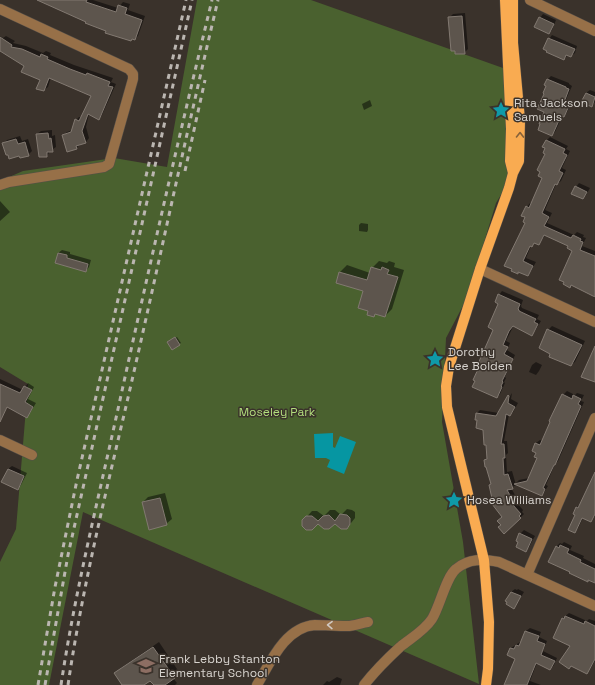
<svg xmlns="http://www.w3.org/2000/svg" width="595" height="685" viewBox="0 0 595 685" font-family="'Space Grotesk',sans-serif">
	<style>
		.green { fill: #4a612f }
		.water { fill: #0696a2 }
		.shadow { fill: #0007 }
		.building { fill: #5d554d; stroke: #827971 }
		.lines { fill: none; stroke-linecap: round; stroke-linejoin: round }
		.minor-casing { stroke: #564f48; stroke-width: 11 }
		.major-casing { stroke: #564f48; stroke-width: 11 }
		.minor { stroke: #977048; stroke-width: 10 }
		.major { stroke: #f9ab51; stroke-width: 10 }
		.rail { stroke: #bbb6b1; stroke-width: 3; stroke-dasharray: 5 5; stroke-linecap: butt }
		.oneway { stroke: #86623a }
		.oneway2 { stroke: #d1c9c1 }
		.labels { text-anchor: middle; stroke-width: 3; stroke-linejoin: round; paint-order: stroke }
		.poi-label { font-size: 12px; fill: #d7d3ce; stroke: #3a322b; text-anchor: start }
		.park-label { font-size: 12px; fill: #b2de7d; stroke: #3a322b }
	</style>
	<rect width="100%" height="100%" fill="#3a322b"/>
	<path class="green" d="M197 0H311L503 68 523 157 496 203 467 298 446 338 442 422 463 542 479 684 83 512 49 685H0V562L16 529 28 384 0 367V181L23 171 114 158 167 167Z"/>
	<path class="water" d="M333 433V447L335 448 340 436 356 442 344 474 327 467 330 460 326 458H315L314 434Z"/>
	<path class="shadow" d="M41 0H93L118 8 123 2 130 4 128 10 145 16 138 36 135 39 108 30Z
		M465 13 468 49 464 53 449 18 453 14Z
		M543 14 556 20 552 30 549 33 540 18Z
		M552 35 577 46 575 53 571 56 568 55 564 59 549 39Z
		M0 36 3 38 6 36 15 41 13 43 26 46 43 53 46 51 51 53 50 55 74 65 113 78 111 82 116 84 102 115 99 119 89 114 86 127 89 138 86 142 80 145 76 148 64 135 67 132 73 130 76 120 79 117H81L92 95 51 77 48 87 44 90 41 79 26 65 0 49Z
		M551 76 569 83V84L572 86 565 102 571 104 567 112 563 115 555 132 551 135 545 111 547 85H545L548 79Z
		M590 90 595 92V102L591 106 582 101 586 93Z
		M370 100 372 106 364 110 362 104Z
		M52 130V136L55 135 56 147 50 151 47 156 37 134 41 131Z
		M20 136 22 141 28 139 32 151 28 155 3 144 7 140Z
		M550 137 568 146 566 149 570 151 562 168 566 170 561 181 557 184H556L545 210 552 213 547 223 574 235 577 232 584 235 583 237 586 238 582 246 595 251V298L593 297 594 295 572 284 570 287 574 250 569 245 546 234 539 244 536 242 531 246 526 258 536 262 531 271 528 275 519 271 527 222V207L530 203 532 204 543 177 546 141Z
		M579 183 590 188 586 195 583 198 576 187Z
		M0 201 10 212 0 221Z
		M361 223 368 224V230L367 232 359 231V225Z
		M62 250 70 252V254L91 260 89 267 86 271 58 253Z
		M379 261 387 263 389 261 395 263 394 267 404 270 392 309 385 316 376 313 373 316 369 311 364 291 337 282 340 272 347 265 370 273 372 268Z
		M502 291 523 300 521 306 522 308 539 315 537 319 541 321 535 331 531 335 514 325 506 341 510 343 507 350 515 355 505 377 506 378 504 382 505 383 500 394 497 397 494 329 500 304 499 295Z
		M552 326 585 341 575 362 571 365 540 347 548 330Z
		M177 337 181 343 179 344 170 341Z
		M536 362 542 365 539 371 536 375 529 372 532 365Z
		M0 379 23 390 28 383 34 387 28 399 36 403 30 413 27 417 8 406 4 412 0 410Z
		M567 391 575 395 577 393 584 395 581 401 584 402 558 461 555 464 546 485 548 486 545 491 542 495 516 483 519 480 529 478 538 457 537 452 533 451 536 443 540 440 543 441 563 395Z
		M512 393 511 399 518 403 513 412 510 415 509 414 504 441H507L508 453 506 455 507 472 512 471 516 485 511 488 518 500 516 502 523 510 522 512 524 514 504 533 502 525 503 517 490 485 492 483 485 460 488 457 483 429 478 419 477 413 480 410 499 413Z
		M12 466 27 473 21 485 18 489 3 482 8 469Z
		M595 473V516L591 521 583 518 578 528 575 532 576 514H574L577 507 581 504Z
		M165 493 172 519 166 524 143 502 148 497Z
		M347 509 352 510 355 512V518L347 528 335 523H318L303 521 312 511H317L324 516 330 510H335L341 515Z
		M524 530 535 536 529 547 526 550 520 534Z
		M564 542 572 546 570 550 584 556 583 558 595 564V582L589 579 588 580 556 547 560 543 562 544Z
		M515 589 517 590 518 589 524 592 514 608 511 592Z
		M569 613 587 621 589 619 595 621V661L587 673 572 645 563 618Z
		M530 628 541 632 539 637 547 641 543 651 557 658 554 665 550 669 537 663 530 681 541 685H505L517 659 511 648 520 642 522 643 526 631Z
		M159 642 179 672 173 678 177 683 175 685H155L151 679 142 685H123L116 673 121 668Z
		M337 677 342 679 340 685H323L327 681 329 682Z"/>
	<path class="building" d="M37 0H87L86 2 116 12 118 5 127 8 125 14 142 20 135 40 132 39 131 41 105 33 106 31 85 23 86 22Z
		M462 16 465 54H455V51H451L448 17Z
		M539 17 554 24 549 34 534 27Z
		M0 37 12 45 11 47 22 49 40 57 41 54 48 57 47 59 70 69 86 75 87 73 110 82 108 86 113 87 99 120 88 114 82 131 86 143 76 146 77 149 67 152 62 135 71 132 75 119 79 121 91 96 49 78 44 91 36 89 40 80 21 72 24 66 0 51Z
		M548 38 575 49 571 57 566 55 564 60 546 52 547 51 543 49Z
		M547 79 566 87V88L569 89 563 105 568 108 564 117 561 116 552 136 538 130 540 124H539L544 112 537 109 544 94 543 93 546 86 544 85Z
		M586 93 595 97 592 107 581 102Z
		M48 133 49 139 51 138 53 152H47V157H39L36 134Z
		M16 139 18 144 25 142 29 156 20 158 19 156 9 159 8 155H6L2 143Z
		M546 140 565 149 563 153 567 155 559 171 563 173 557 185 555 184 542 213 549 217 544 226 571 238 573 235 581 239 580 241 583 242 580 250 595 256V297L571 285 570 288 563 284 564 282 559 280 572 251 567 248 568 246 544 235 539 245 534 243 532 247 530 246 523 261 533 266 528 276 518 272V274L511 271 512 269 504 266 525 223 523 222 525 217 521 216 526 206 529 208 542 178 538 176 540 172 537 170 545 154 543 153 545 148 542 147Z
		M575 186 587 192 583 199 571 194Z
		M58 253 67 255V258L88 264 86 272 55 263Z
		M371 267 381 270 382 267 389 270 387 274 398 277 385 317 375 314 374 317 367 315 368 311 358 308 363 291 336 283 339 272 367 280Z
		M498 294 520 304 518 309 519 310V311L536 319 534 322 538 324 532 336 513 326 509 331 503 345 508 347 504 354 513 359 502 381 503 382 501 386 502 387 497 398 472 387 475 381 473 380 479 367 477 366 493 330 488 327 498 304 495 302Z
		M547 329 582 345 571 366 549 357 550 354 539 348Z
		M175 337 180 345 172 350 167 342Z
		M595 346V382L581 377Z
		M0 384 20 393 24 386 32 390 25 402 33 407 27 418 7 407 0 422Z
		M562 394 572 399 573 395 581 399 578 404 581 406 555 465H554L543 488 545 489 542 496 514 484 527 481 537 458 534 457 536 453 532 451 535 443 540 445 550 422 549 421Z
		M508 395 509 396 508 403 515 407 510 416 506 414 501 444H504L505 458H503L504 475 508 474 513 489 507 490 515 504 513 505 521 514 519 516 521 518 504 534 498 527 501 525 497 521 502 517 492 504 493 503 489 485 491 484 486 467H485L484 460 487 459 486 445H484L483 430 476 428 477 420H475L476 413 496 416Z
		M8 469 24 476 18 490 1 482Z
		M595 472V514L591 522 582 518 575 533 568 530 575 515 573 514 576 507 578 508Z
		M160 498 167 525 149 530 142 502Z
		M340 514 347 515 350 518V524L347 529H341L335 524 329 529H324L318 524 312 530H306L302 526V520L306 516H312L318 521 323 516 329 515 335 521Z
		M519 533 532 539 526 552 516 547 518 542 516 541Z
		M560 545 569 549 567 553 581 560 580 562 595 569V583L588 580V582L569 573 570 572 548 562 556 546 559 548Z
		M511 592 521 596 514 609 506 604 507 602 505 601Z
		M565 616 584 624 585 621 595 626V659L587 674 571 666 569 669 559 662 570 646 553 638 562 618 564 619Z
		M525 631 539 636 537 641 545 644 541 655 555 661 550 670 536 663 527 685H504L515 659 507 655 510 648 514 649 516 645 519 646Z
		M153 647 175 678 165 685H154L150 681 144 685H122L114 673Z"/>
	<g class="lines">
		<g class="minor-casing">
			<path id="minor" d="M530 0 595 31
				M0 9 129 69 133 74V79L109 164 104 167 9 182 0 185
				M480 269 595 322
				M0 440 32 455
				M527 575 595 418
				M257 685C270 663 285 627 315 625 326 625 336 626 347 626 354 626 361 623 368 622
				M364 685C375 671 387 659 400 647 411 638 424 631 432 619 440 606 446 577 456 569 469 558 483 559 499 562L595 606"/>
		</g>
		<g class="major-casing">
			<path id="major" d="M505 0 511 129 510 161 513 173
				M486 685 488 669 489 622 484 560 447 407 446 386 449 367 480 269 509 188 513 173 519 161 520 120 513 43V0"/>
		</g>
		<use href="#minor" class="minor"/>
		<use href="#major" class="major"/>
		<path class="rail" d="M185 171 205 80
			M38 685 55 587 77 480 186 0
			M45 685 68 555 192 0
			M61 685C75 592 98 500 118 409 148 272 179 136 212 0
			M68 685C82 590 105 496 127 402 158 268 186 134 218 0"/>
	</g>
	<defs><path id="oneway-chevron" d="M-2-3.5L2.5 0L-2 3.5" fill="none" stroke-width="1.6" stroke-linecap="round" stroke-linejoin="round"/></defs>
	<use class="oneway" href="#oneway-chevron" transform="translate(520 135) rotate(-89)"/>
	<use class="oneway2" href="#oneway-chevron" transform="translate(330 625) rotate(-179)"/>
	<defs>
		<g id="sight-bare" transform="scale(1.38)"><path d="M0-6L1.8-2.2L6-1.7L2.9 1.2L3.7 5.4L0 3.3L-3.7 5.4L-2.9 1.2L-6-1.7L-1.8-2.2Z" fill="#0f9aa8" stroke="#3a322b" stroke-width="2.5" paint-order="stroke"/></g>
		<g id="school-bare" transform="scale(1.38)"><path d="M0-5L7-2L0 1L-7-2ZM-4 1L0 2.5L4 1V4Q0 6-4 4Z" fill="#8d6e63" stroke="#3a322b" stroke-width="2.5" paint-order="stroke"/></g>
	</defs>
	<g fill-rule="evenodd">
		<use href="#sight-bare" x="501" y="110"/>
		<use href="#sight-bare" x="435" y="359"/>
		<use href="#sight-bare" x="454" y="500"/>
		<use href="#school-bare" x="146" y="666"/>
	</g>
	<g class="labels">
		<g class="poi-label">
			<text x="514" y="107">Rita Jackson<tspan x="514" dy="14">Samuels</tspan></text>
			<text x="448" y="356">Dorothy<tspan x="448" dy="14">Lee Bolden</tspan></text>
			<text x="467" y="504">Hosea Williams</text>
			<text x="159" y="663">Frank Lebby Stanton<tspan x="159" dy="14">Elementary School</tspan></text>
		</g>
		<g class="park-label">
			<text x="277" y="416">Moseley Park</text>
		</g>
	</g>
</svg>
